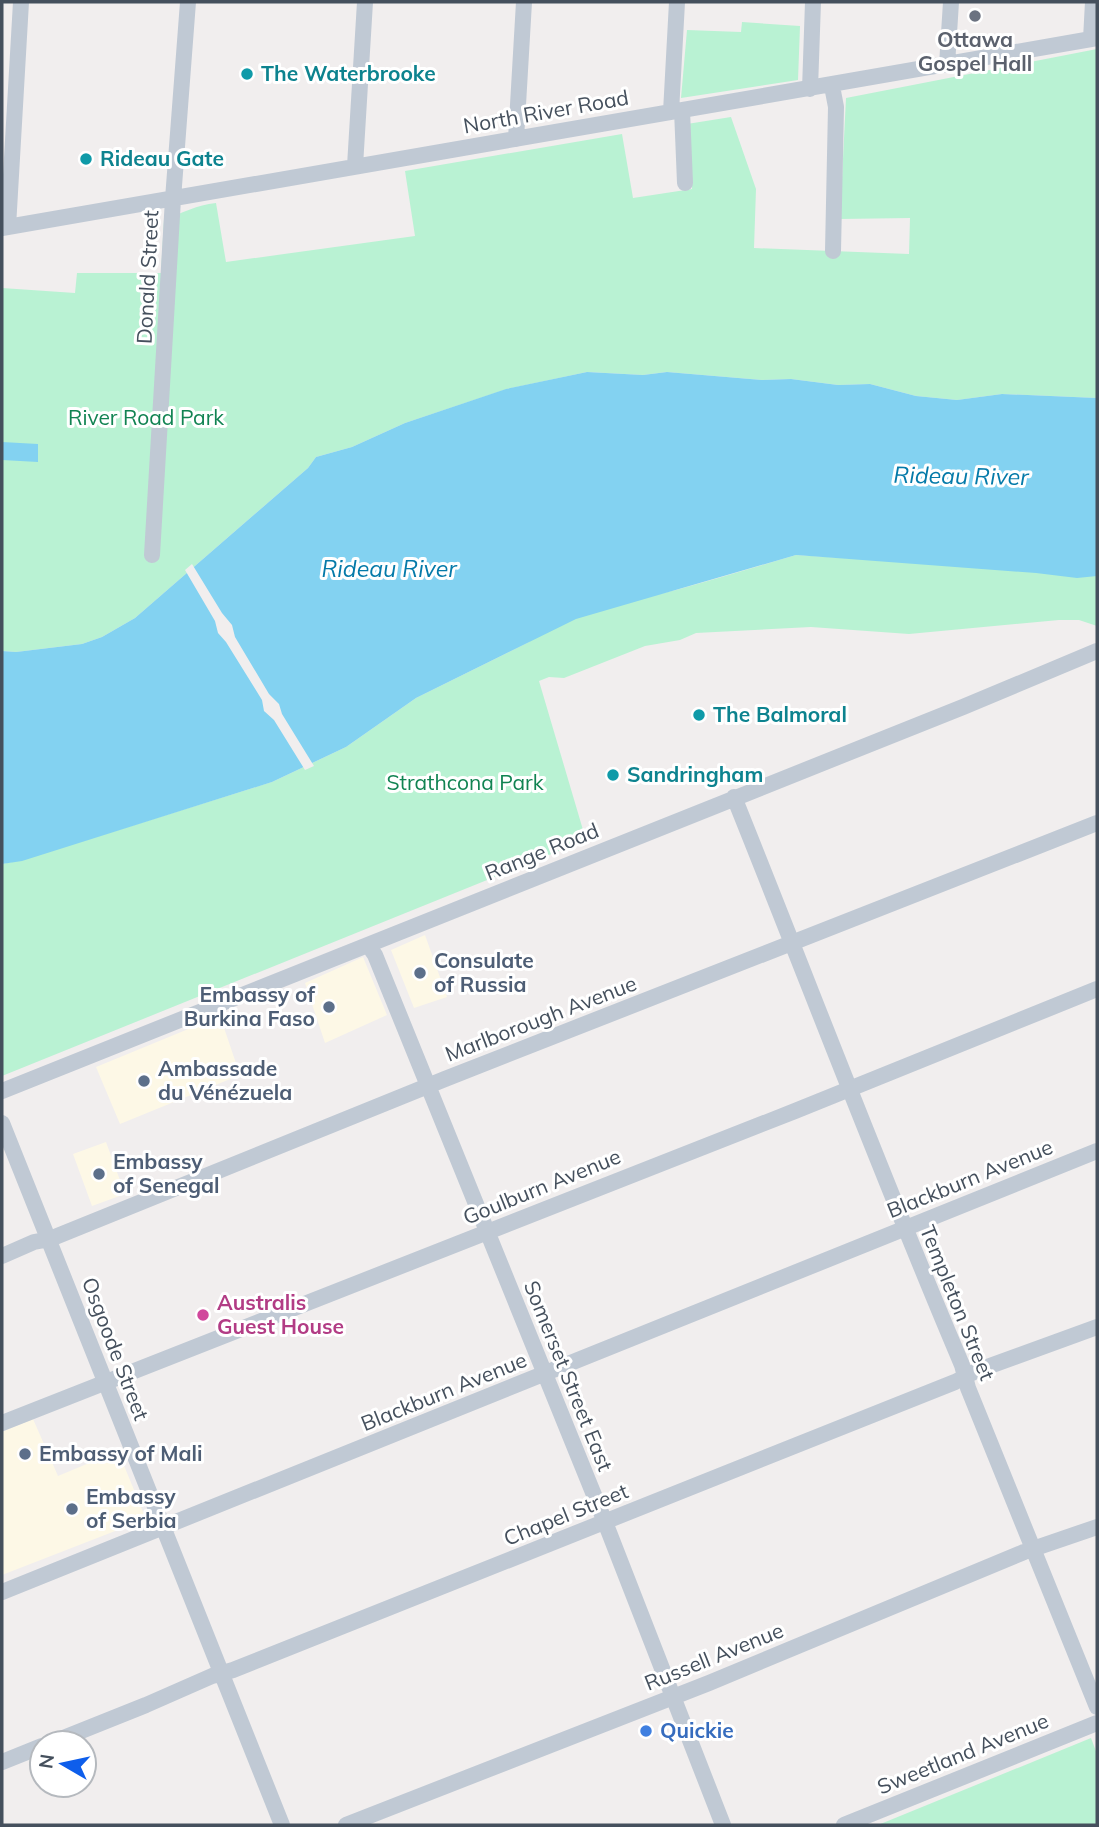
<svg xmlns="http://www.w3.org/2000/svg" width="1099" height="1827" viewBox="0 0 1099 1827" font-family="Mulish,sans-serif">
	<style>
		.commercial { fill: #fdf8e6 }
		.green { fill: #b9f2d3 }
		.water { fill: #83d2f1 }
		.pier { fill: #f1eeee }
		.lines { fill: none; stroke-linecap: round; stroke-linejoin: round }
		.minor { stroke: #c0c9d4; stroke-width: 16 }
		.worship-dot { fill: #6b7280; stroke: #fff; stroke-width: 2.5 }
		.culture-dot { fill: #0f9aa8; stroke: #fff; stroke-width: 2.5 }
		.service-dot { fill: #5c6f8a; stroke: #fff; stroke-width: 2.5 }
		.hotel-dot { fill: #d1479c; stroke: #fff; stroke-width: 2.5 }
		.shop-dot { fill: #3f7fe0; stroke: #fff; stroke-width: 2.5 }
		.labels { text-anchor: middle; stroke-width: 6; stroke-linejoin: round; paint-order: stroke }
		.worship-label { font-size: 21px; font-weight: bold; fill: #5b616d; stroke: #fff }
		.culture-label { font-size: 21px; font-weight: bold; fill: #0d838f; stroke: #fff; text-anchor: start }
		.street-label { font-size: 21px; fill: #45505d; stroke: #fff }
		.park-label { font-size: 21px; fill: #118352; stroke: #fff }
		.service-label { font-size: 21px; font-weight: bold; fill: #4e5e75; stroke: #fff; text-anchor: start }
		.hotel-label { font-size: 21px; font-weight: bold; fill: #b23c85; stroke: #fff; text-anchor: start }
		.shop-label { font-size: 21px; font-weight: bold; fill: #366cbe; stroke: #fff; text-anchor: start }
		.water-label { font-size: 23px; font-style: italic; fill: #047aa9; stroke: #fff }
	</style>
	<rect width="100%" height="100%" fill="#f1eeee"/>
	<path class="commercial" d="M425 935 447 997 414 1008 391 950Z
		M363 957 387 1015 325 1043 305 983Z
		M220 1016 240 1075 120 1124 96 1067Z
		M106 1142 125 1194 92 1206 73 1154Z
		M33 1419 58 1476 118 1451 146 1519 2 1575V1432Z"/>
	<path class="green" d="M742 22 800 26 798 80 681 98 687 30 741 32Z
		M1097 49V398L1002 394 957 400 916 396 870 384 838 385 791 379 762 380 667 372 643 375 587 372 507 389 405 423 352 447 316 457 308 468 135 618 102 637 82 644 16 652 2 651V288L75 293 77 273H161L164 219C184 213 196 205 216 203L226 262 415 236 405 171 622 134 633 198 692 189 687 124 731 117 756 189 754 248 909 254 910 218 840 219 846 98Z
		M796 555 1097 574V626L1079 620H1059L909 634 811 627 696 633 680 640 645 646 564 678 549 677 539 681 586 840 2 1076V864L22 860 272 782 346 747 416 698 529 642C562 612 632 601 676 590 716 579 756 567 796 555Z
		M1091 1738 1097 1754V1825H878Z"/>
	<path class="water" d="M587 372 643 375 667 372 762 380 791 379 838 385 870 384 916 396 957 400 1002 394 1097 398V576L1077 578 1036 573 796 555 576 619 416 698 346 747 272 782 22 861 2 864V651L16 652 82 644 102 637 135 618 308 468 316 457 352 447 405 423 506 389Z
		M2 442 38 444V462L2 460Z"/>
	<path class="pier" d="M192 564 222 613 232 625 235 637 269 694 279 704 282 714 314 766 305 770 274 720 264 711 262 700 226 642 218 633 215 621 185 570Z"/>
	<g class="lines">
		<path class="minor" d="M1091 39 1093 2
			M947 65 951 2
			M832 86 836 107 833 251
			M810 89 813 2
			M682 110 685 183
			M671 112 677 2
			M516 139 524 2
			M355 166 365 2
			M8 227 21 2
			M2 228 1097 38
			M152 555 173 199 188 2
			M734 797C810 986 882 1177 962 1365L968 1388 1097 1707
			M368 945 375 955 605 1522 723 1825
			M2 1091 963 707 1097 651
			M2 1123 282 1825
			M2 1256 34 1242 50 1239 445 1079 1097 823
			M2 1423 795 1111 1097 989
			M2 1592 1097 1151
			M51 1743 146 1705 212 1676 233 1670 955 1382 976 1371 1097 1327
			M2 1762 42 1746
			M346 1825 709 1683 1024 1552 1097 1527
			M844 1825 1097 1723"/>
	</g>
	<circle class="worship-dot" cx="975" cy="16" r="7"/>
	<g class="culture-dot">
		<circle cx="247" cy="74" r="7"/>
		<circle cx="86" cy="159" r="7"/>
		<circle cx="699" cy="715" r="7"/>
		<circle cx="613" cy="775" r="7"/>
	</g>
	<g class="service-dot">
		<circle cx="420" cy="973" r="7"/>
		<circle cx="329" cy="1007" r="7"/>
		<circle cx="144" cy="1081" r="7"/>
		<circle cx="99" cy="1174" r="7"/>
		<circle cx="25" cy="1454" r="7"/>
		<circle cx="72" cy="1509" r="7"/>
	</g>
	<circle class="hotel-dot" cx="203" cy="1315" r="7"/>
	<circle class="shop-dot" cx="646" cy="1731" r="7"/>
	<g class="labels">
		<g class="worship-label">
			<text x="975" y="47">Ottawa<tspan x="975" dy="24">Gospel Hall</tspan></text>
		</g>
		<g class="culture-label">
			<text x="261" y="81">The Waterbrooke</text>
			<text x="100" y="166">Rideau Gate</text>
			<text x="713" y="722">The Balmoral</text>
			<text x="627" y="782">Sandringham</text>
		</g>
		<g class="street-label">
			<text transform="translate(546 112) rotate(-10)" y="7">North River Road</text>
			<text transform="translate(148 277) rotate(-87)" y="7">Donald Street</text>
			<text transform="translate(542 852) rotate(-22)" y="7">Range Road</text>
			<text transform="translate(541 1019) rotate(-21)" y="7">Marlborough Avenue</text>
			<text transform="translate(970 1179) rotate(-22)" y="7">Blackburn Avenue</text>
			<text transform="translate(542 1187) rotate(-22)" y="7">Goulburn Avenue</text>
			<text transform="translate(957 1303) rotate(68)" y="7">Templeton Street</text>
			<text transform="translate(115 1349) rotate(69)" y="7">Osgoode Street</text>
			<text transform="translate(568 1376) rotate(68)" y="7">Somerset Street East</text>
			<text transform="translate(444 1392) rotate(-22)" y="7">Blackburn Avenue</text>
			<text transform="translate(566 1515) rotate(-22)" y="7">Chapel Street</text>
			<text transform="translate(714 1657) rotate(-22)" y="7">Russell Avenue</text>
			<text transform="translate(963 1754) rotate(-22)" y="7">Sweetland Avenue</text>
		</g>
		<g class="park-label">
			<text x="146" y="425">River Road Park</text>
			<text x="465" y="790">Strathcona Park</text>
		</g>
		<g class="service-label">
			<text x="434" y="968">Consulate<tspan x="434" dy="24">of Russia</tspan></text>
			<text x="315" y="1002" text-anchor="end">Embassy of<tspan x="315" dy="24">Burkina Faso</tspan></text>
			<text x="158" y="1076">Ambassade<tspan x="158" dy="24">du Vénézuela</tspan></text>
			<text x="113" y="1169">Embassy<tspan x="113" dy="24">of Senegal</tspan></text>
			<text x="39" y="1461">Embassy of Mali</text>
			<text x="86" y="1504">Embassy<tspan x="86" dy="24">of Serbia</tspan></text>
		</g>
		<g class="hotel-label">
			<text x="217" y="1310">Australis<tspan x="217" dy="24">Guest House</tspan></text>
		</g>
		<g class="shop-label">
			<text x="660" y="1738">Quickie</text>
		</g>
		<g class="water-label">
			<text transform="translate(961 476) rotate(1)" y="8">Rideau River</text>
			<text x="389" y="577">Rideau River</text>
		</g>
	</g>
	<rect width="1099" height="1827" fill="none" stroke="#45505d" stroke-width="7"/>
	<g transform="translate(63 1764) rotate(279)"><circle r="33" fill="#ffffff" stroke="#b5b9be" stroke-width="2"/>
	<path d="M0-5L12 26L0 18L-12 26Z" fill="#0e5eeb"/>
	<text y="-10" font-size="19" font-weight="bold" text-anchor="middle" fill="#45505d">N</text>
	</g>
</svg>
